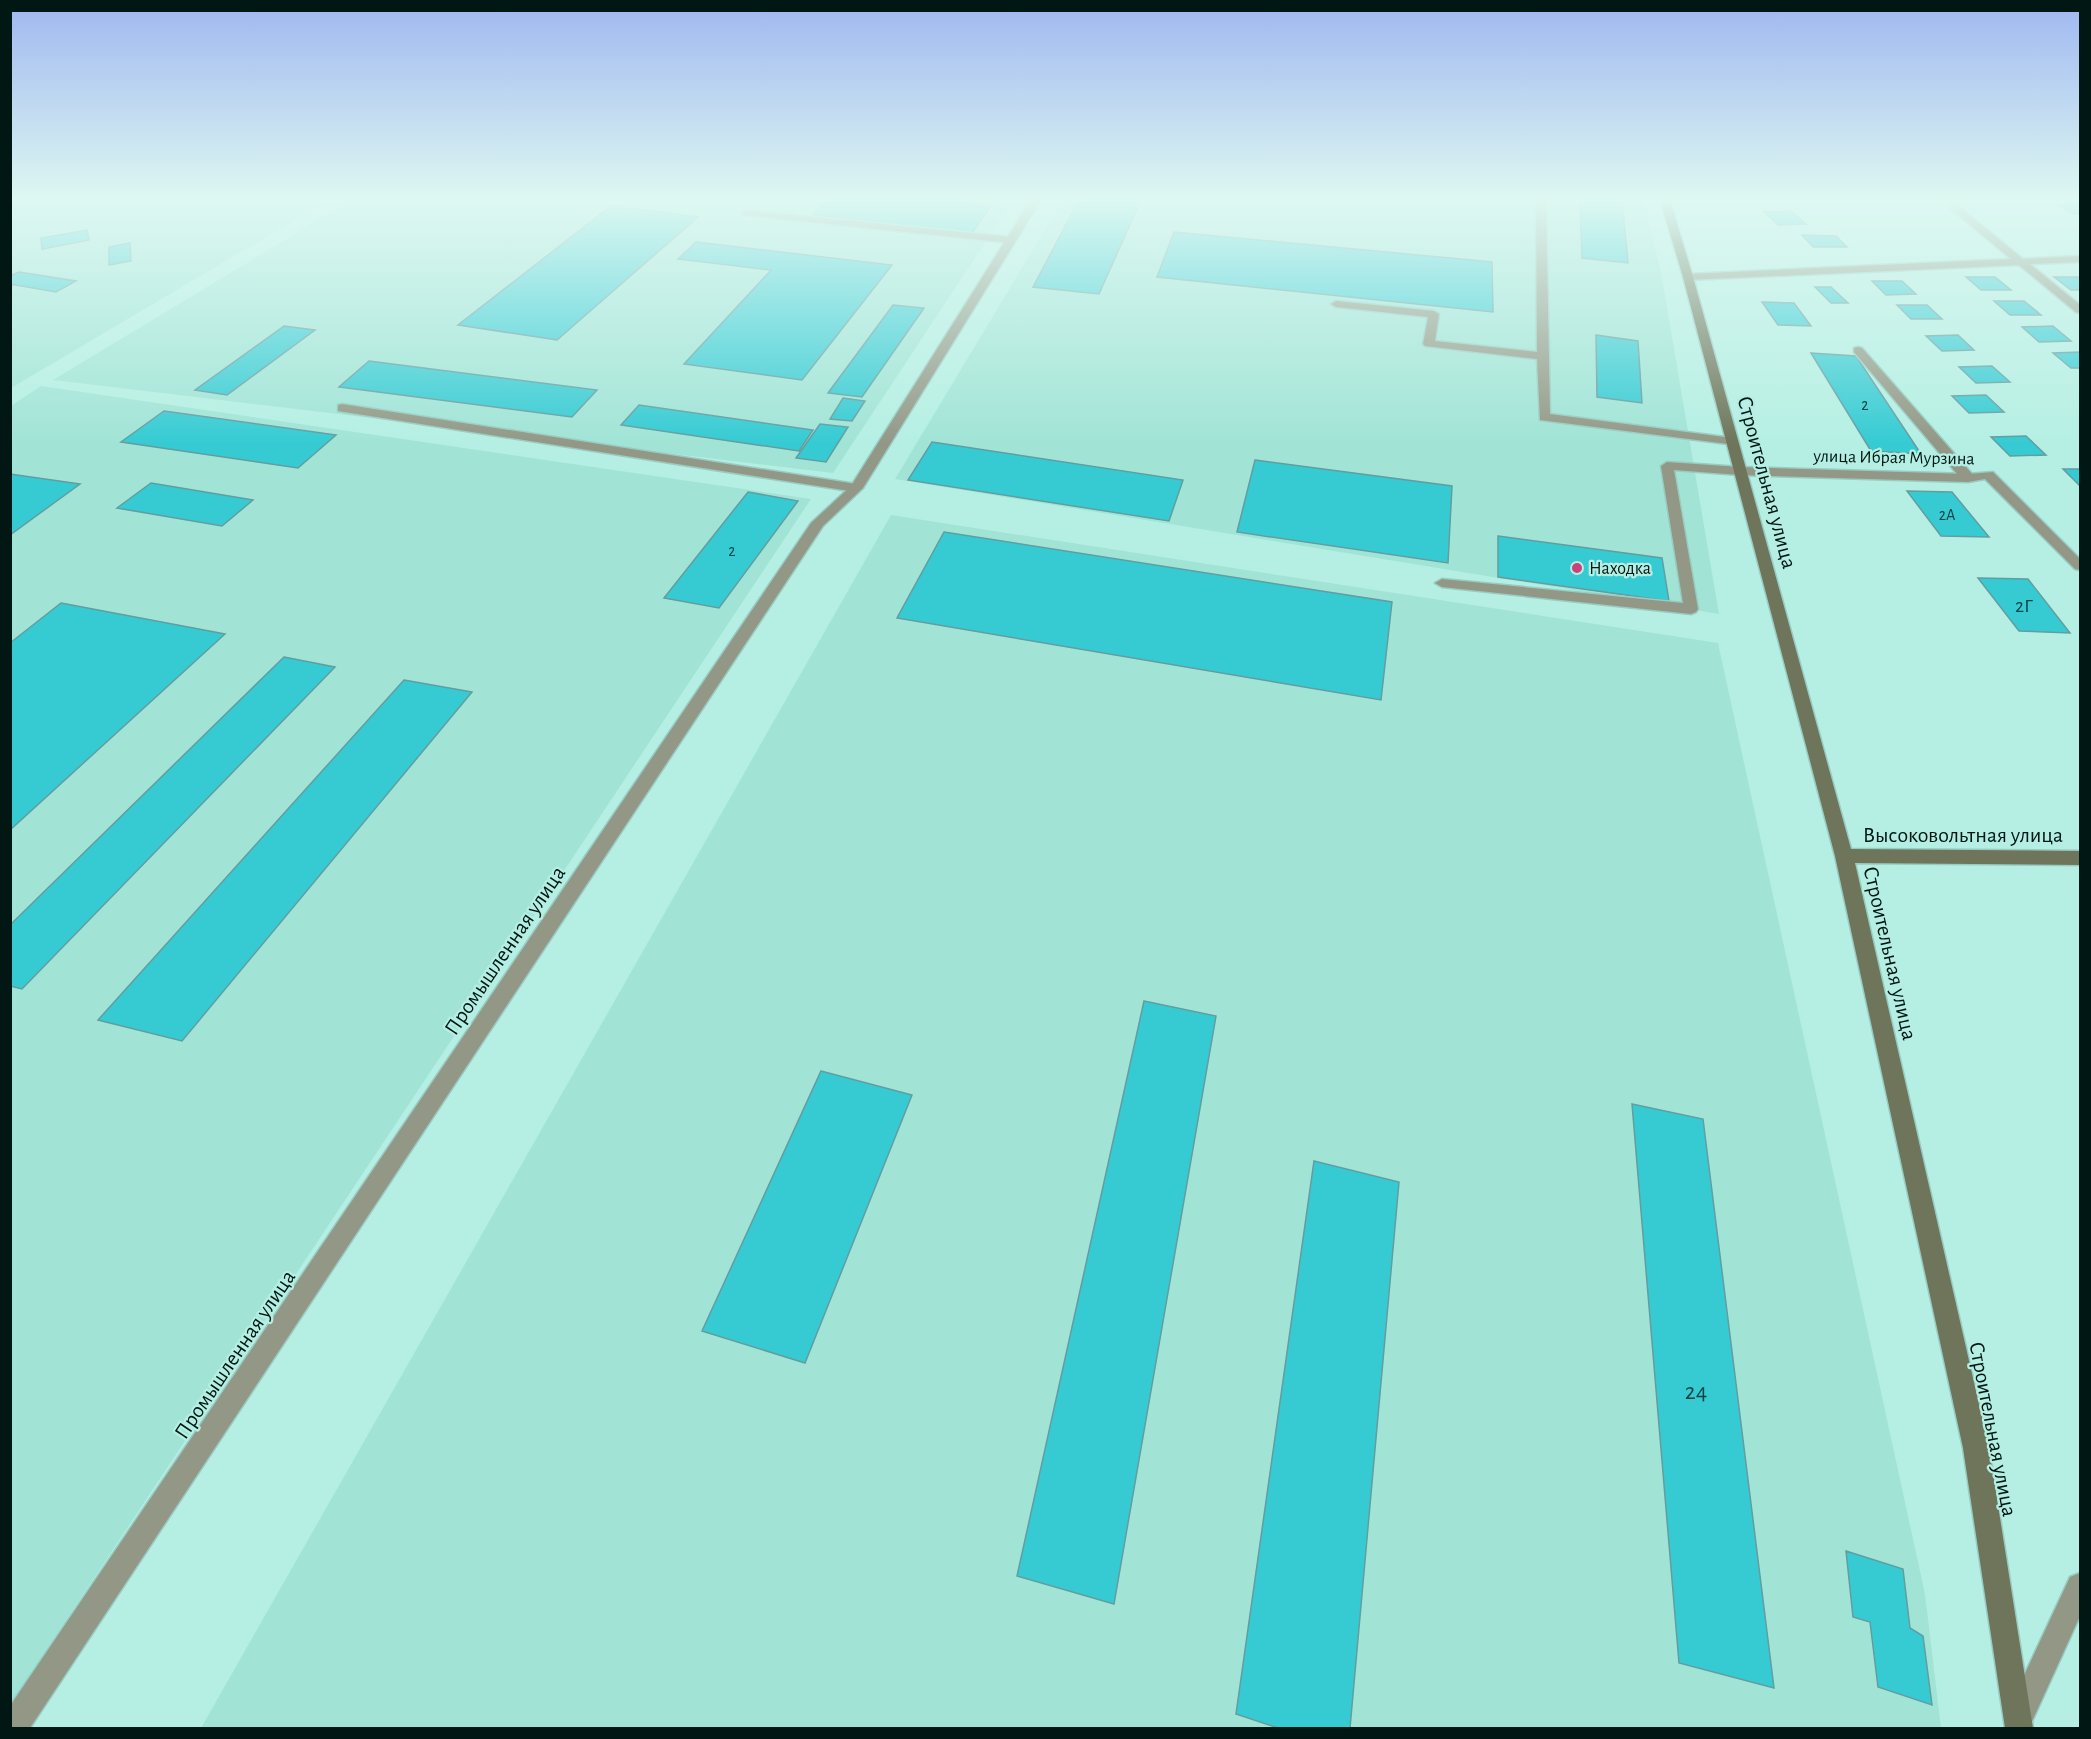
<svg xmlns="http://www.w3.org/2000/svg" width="2091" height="1739" viewBox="0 0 2091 1739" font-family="'Alegreya Sans',sans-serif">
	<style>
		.built { fill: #a1e4d6 }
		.building { fill: #36cbd3; stroke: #629da0; stroke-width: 1.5 }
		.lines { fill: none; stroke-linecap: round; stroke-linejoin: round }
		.lane-casing { stroke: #98ccc2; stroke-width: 3 }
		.street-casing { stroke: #98ccc2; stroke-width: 3 }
		.secondary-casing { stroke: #98ccc2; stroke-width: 3 }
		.lane { fill: #939886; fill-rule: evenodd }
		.street { fill: #939886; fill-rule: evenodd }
		.secondary { fill: #6e755a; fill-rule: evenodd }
		.poi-dot { fill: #cc4278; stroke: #b5efe3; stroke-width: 2 }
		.labels { text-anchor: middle; stroke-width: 4.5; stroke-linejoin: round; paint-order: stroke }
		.far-number-label { font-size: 16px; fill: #0e4443 }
		.far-street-label { font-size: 18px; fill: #011713; stroke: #b5efe3 }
		.far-poi-label { font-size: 18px; fill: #011713; stroke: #b5efe3; text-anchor: start }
		.number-label { font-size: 20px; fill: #0e4443 }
		.street-label { font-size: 22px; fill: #011713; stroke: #b5efe3 }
		.near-number-label { font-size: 24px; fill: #0e4443 }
	</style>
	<rect width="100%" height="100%" fill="#b5efe3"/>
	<path class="built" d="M11 200H329L11 388Z
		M351 200H965L1010 205 833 473 53 380Z
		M1063 200H1643L1661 272 1719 614 895 479Z
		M41 386 811 499 11 1703V406Z
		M891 515 1718 643 1925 1594 1941 1728H201Z"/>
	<path class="building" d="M827 200H935L991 206 972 233 813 215Z
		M1079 200H1141L1099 294 1033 287Z
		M1580 200H1622L1628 263 1582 258Z
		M2077 203 2080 205V213L2074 214 2057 205Z
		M611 206 698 217 557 340 458 325Z
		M1791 211 1806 224 1778 225 1764 212Z
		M87 230 89 240 42 249 41 238Z
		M1174 232 1492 262 1493 312 1157 277Z
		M1802 235 1836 236 1847 247H1813Z
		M696 242 892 265 802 380 684 364 771 270 678 259Z
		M130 243 131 261 109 265V247Z
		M19 272 76 281 56 292 10 284V276Z
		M1966 277H1995L2011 290H1981Z
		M2054 277H2080V290H2071Z
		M1872 281H1902L1916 294 1886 295Z
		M1815 287H1831L1848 303H1831Z
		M1994 301H2024L2041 315H2010Z
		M1762 302 1794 303 1811 326 1778 325Z
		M893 305 924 308 862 397 828 393Z
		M1897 305H1927L1942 319H1911Z
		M284 326 315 330 227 395 195 390Z
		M2053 326 2071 341 2039 342 2022 327Z
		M1596 335 1638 341 1642 403 1597 397Z
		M1958 335 1974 350 1942 351 1926 336Z
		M2080 352V368H2071L2053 353Z
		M1811 353 1856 356 1921 454 1871 451Z
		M369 361 597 390 572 417 339 387Z
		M1992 366 2010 382 1976 383 1959 367Z
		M1986 395 2004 412 1969 413 1952 396Z
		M843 398 865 401 852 421 830 419Z
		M639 405 813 430 799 451 621 425Z
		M164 411 336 435 298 468 121 442Z
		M820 424 848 427 826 462 796 458Z
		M2026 436 2046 455 2010 456 1991 437Z
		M932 442 1183 480 1169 521 908 480Z
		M1255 460 1452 486 1448 563 1237 532Z
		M2063 469H2080V486Z
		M10 474 80 484 10 535Z
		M151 483 253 500 222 526 117 508Z
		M1907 491 1952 492 1989 537 1941 536Z
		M748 492 798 501 719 608 664 598Z
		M944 532 1392 602 1381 700 897 618Z
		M1498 536 1662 558 1669 601 1498 577Z
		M1978 578 2028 579 2070 633 2019 631Z
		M61 603 225 634 10 830V643Z
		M284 657 335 667 22 989 10 986V925Z
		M404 680 472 692 182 1041 98 1020Z
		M1144 1001 1216 1016 1114 1604 1017 1576Z
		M821 1071 912 1095 805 1363 702 1331Z
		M1632 1104 1703 1119 1774 1688 1679 1663Z
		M1314 1161 1399 1182 1350 1728H1278L1236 1714Z
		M1846 1551 1903 1569 1910 1628 1923 1636 1932 1705 1878 1687 1870 1622 1853 1617Z"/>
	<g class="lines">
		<g class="lane-casing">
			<path id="lane" d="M1536 200H1546L1550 414 1732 438 1738 442 1736 445 1540 420 1537 359 1425 346 1423 344 1428 317 1336 307 1331 304 1336 301 1434 311 1439 314 1435 341 1537 352Z
				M745 210 1011 237 1016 240 1011 243 742 215V211Z
				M1858 347 1862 348 1973 475 1975 478 1973 481H1963L1854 352V348Z
				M342 404 856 484 863 488 856 492 338 411V405Z
				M2080 1573V1616L2029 1728H2007L2004 1720 2008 1710 2070 1577Z"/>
		</g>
		<g class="street-casing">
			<path id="street" d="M1031 200H1041L863 488 823 526 30 1728H10V1706L811 523 851 486Z
				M1951 205H1957L2023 259 2080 256V262L2030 264 2080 305V313L2076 312 2019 265 1688 280 1683 277 1688 274 2011 259 1951 209Z
				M1667 462 1740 467 1968 474 1993 472 2080 559V570L2075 569 1985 479 1968 482 1740 475 1674 470 1698 609 1696 612 1691 614 1442 587 1435 583 1442 579 1683 603 1661 466Z"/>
		</g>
		<g class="secondary-casing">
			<path id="secondary" d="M1660 200H1670L1693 277 1851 849 2080 851V865L1855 863 1989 1448 2033 1728H2005L1963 1448 1835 856 1683 277Z"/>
		</g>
		<use href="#lane" class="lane"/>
		<use href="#street" class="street"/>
		<use href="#secondary" class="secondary"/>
	</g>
	<linearGradient id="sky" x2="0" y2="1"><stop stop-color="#9fb7f0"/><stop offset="0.45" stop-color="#def8f2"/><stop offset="1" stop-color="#def8f2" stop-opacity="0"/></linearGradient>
	<rect width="2091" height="443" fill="url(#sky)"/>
	<circle class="poi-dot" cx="1577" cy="568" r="6"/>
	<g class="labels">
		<g class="far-number-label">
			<text x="1865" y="410">2</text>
			<text x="1947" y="520">2А</text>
			<text x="732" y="556">2</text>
		</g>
		<g class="far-street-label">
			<text transform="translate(1894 457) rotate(1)" y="6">улица Ибрая Мурзина</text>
		</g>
		<g class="far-poi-label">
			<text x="1589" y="574">Находка</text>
		</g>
		<g class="number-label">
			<text x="2024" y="612">2Г</text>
		</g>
		<g class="street-label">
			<text transform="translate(1768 482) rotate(75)" y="8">Строительная улица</text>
			<text x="1963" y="842">Высоковольтная улица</text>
			<text transform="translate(504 950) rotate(-56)" y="8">Промышленная улица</text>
			<text transform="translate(1891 953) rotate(77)" y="8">Строительная улица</text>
			<text transform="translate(234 1354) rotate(-56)" y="8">Промышленная улица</text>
			<text transform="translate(1994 1429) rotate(79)" y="8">Строительная улица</text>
		</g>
		<g class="near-number-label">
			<text x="1696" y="1399">24</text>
		</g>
	</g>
	<rect width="2091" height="1739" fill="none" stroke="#011713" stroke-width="24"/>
</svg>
